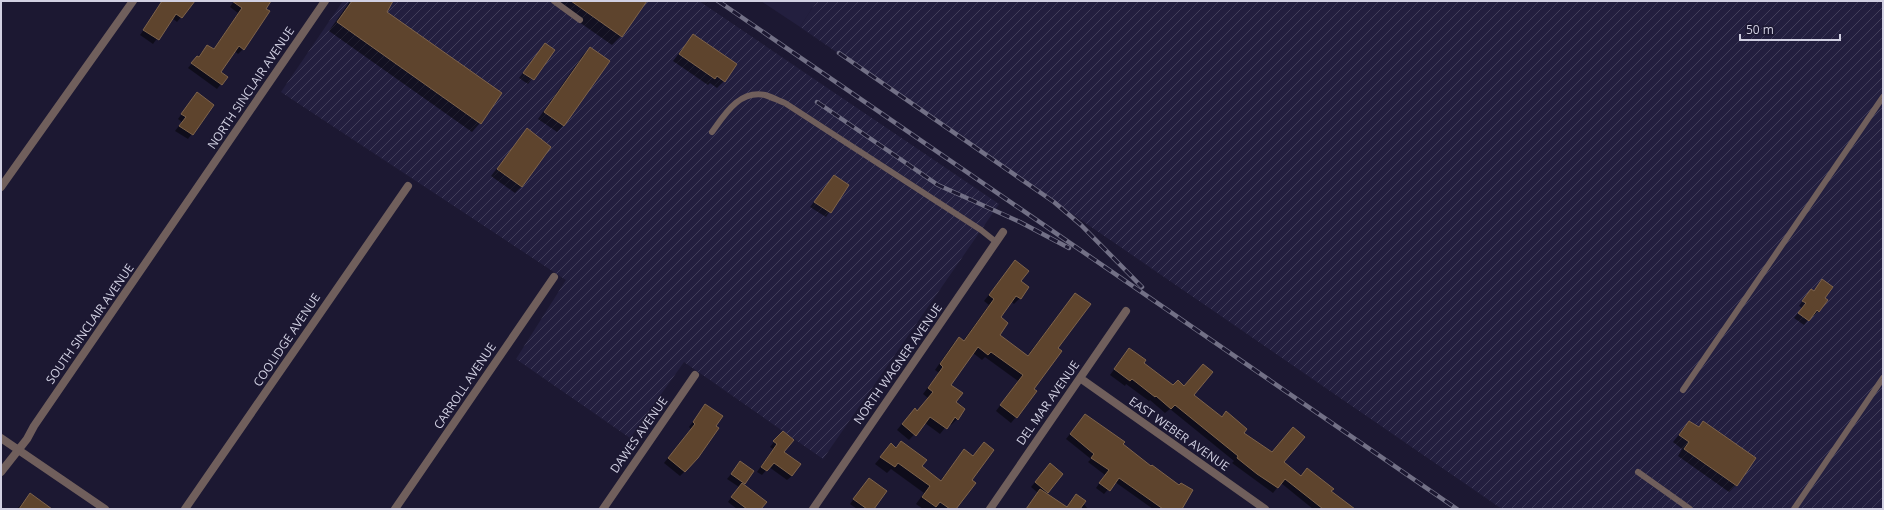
<svg xmlns="http://www.w3.org/2000/svg" width="1884" height="510" viewBox="0 0 1884 510" font-family="'Open Sans',sans-serif">
	<style>
		.built { fill: #231f3f }
		.industrial { fill: url(#industrial-furrows) }
		.shadow { fill: #0007 }
		.building { fill: #5e442d; stroke: #7e634b }
		.lines { fill: none; stroke-linecap: round; stroke-linejoin: round }
		.service { stroke: #705f5c; stroke-width: 6 }
		.minor { stroke: #705f5c; stroke-width: 8 }
		.rail-casing { stroke: #727086; stroke-width: 4.5 }
		.rail { stroke: #1c1832; stroke-width: 3; stroke-dasharray: 9; stroke-linecap: butt }
		.labels { text-anchor: middle; stroke-width: 3; stroke-linejoin: round; paint-order: stroke }
		.street-label { font-size: 12px; fill: #d1d0e2; stroke: #1c1832 }
	</style>
	<defs>
		<pattern id="industrial-furrows" width="10" height="10" patternUnits="userSpaceOnUse"><rect width="10" height="10" fill="#231f3f"/><path d="M-1 1l2-2M0 10L10 0M9 11l2-2" fill="none" stroke="#423e5a"/></pattern>
	</defs>
	<rect width="100%" height="100%" fill="#1c1832"/>
	<path class="built" d="M761 1H817L800 27Z"/>
	<path class="industrial" d="M343 1H699L999 204 823 459 684 362 630 438 516 359 566 280 281 92Z
		M817 1H1883V509H1502L800 27Z"/>
	<path class="shadow" d="M164 1H194L177 22 172 18 153 44 140 35Z
		M234 1H266L243 49 238 54 235 51 220 72 221 84 217 89 188 68 207 46 213 50 238 13 230 7Z
		M350 1H392L386 12 480 123 472 132 329 31Z
		M549 1H646L621 36 612 45Z
		M693 35 724 81 717 88 710 83 708 85 673 61Z
		M545 44 554 50 528 84 519 78Z
		M590 48 564 125 557 132 538 119 583 55Z
		M197 93 213 105 188 139 175 131 182 122 178 119Z
		M527 130 522 186 515 193 491 176Z
		M830 181 847 185 826 217 810 207Z
		M1015 262 1020 281V298L1014 304 1011 301 999 318 998 336 1027 356 1070 300 1057 348 1016 417 1011 423 996 411 1018 381 985 357 982 360 973 353 950 385 955 402 964 409 957 419 951 425 949 423 940 434 925 423 909 440 897 430 909 415 917 411 928 398 923 394 939 373 935 370 953 344 959 338 963 341 989 305 984 301Z
		M1822 281 1824 298 1827 300 1818 312 1814 316 1812 315 1804 325 1794 318 1802 308 1799 306 1807 294 1811 290 1813 291Z
		M1129 349 1142 363 1173 386 1193 395 1221 417 1226 413 1243 433 1300 477 1330 492 1354 509H1313L1281 483 1273 493 1232 463 1234 461 1170 409 1165 413 1150 400 1149 401 1126 384 1125 386 1110 375Z
		M705 406 685 471 680 476 664 463 691 429 689 427Z
		M1081 420 1122 444 1180 509H1153L1115 482 1104 494 1096 488 1105 475 1088 462 1091 459 1066 439Z
		M1689 422 1698 428 1703 422 1736 485 1729 492 1678 456 1682 449 1673 442Z
		M778 437 792 476 787 480 769 467 762 475 757 472 773 449 770 447Z
		M902 442 921 467 940 481 964 450 973 456 984 443 970 480 956 509H923L916 504 924 493 891 469 887 473 875 464 891 445 895 448Z
		M740 463 744 483 742 485 760 509H737L728 502 739 487 727 479Z
		M1046 469 1062 474 1046 494 1066 507 1076 495 1088 509H1026L1038 493 1031 487Z
		M869 479 873 509H857L850 504Z
		M30 494 51 509H17Z"/>
	<path class="building" d="M162 1H195L182 18 176 14 159 40 143 30Z
		M232 1H271L266 9 270 11 244 50 239 46 221 72 228 77 222 85 191 63 197 56 199 57 207 45 214 49 242 8Z
		M352 1H393L387 12 502 93 481 124 337 22Z
		M571 1H647L622 37Z
		M693 34 737 64 725 82 717 76 715 79 679 54Z
		M545 43 555 50 534 80 523 73Z
		M590 47 610 61 564 126 544 112Z
		M197 92 214 105 193 135 179 126 186 117 181 114Z
		M527 128 551 147 522 187 497 169Z
		M834 175 849 185 831 213 814 202Z
		M1015 260 1029 271 1021 281 1029 287 1021 299 1016 296 1001 317 1008 323 1000 335 1028 356 1075 293 1091 304 1058 348 1062 351 1034 389 1037 391 1017 418 1000 405 1023 375 991 352 988 355 978 347 951 385 963 393 956 402 965 409 958 420 955 417 947 429 930 417 916 436 902 424 915 408 917 411 933 392 928 388 943 367 940 364 959 337 964 341 994 299 989 295Z
		M1822 279 1833 287 1825 298 1828 300 1819 312 1817 310 1809 321 1798 313 1806 303 1802 301 1811 289 1814 291Z
		M1129 348 1146 360 1144 363 1173 385 1178 380 1184 386 1203 364 1213 372 1194 395 1222 417 1226 411 1247 429 1244 433 1272 452 1293 427 1305 437 1284 462 1301 476 1307 468 1334 489 1331 491 1355 509H1323L1285 479 1278 488 1257 474 1237 458 1238 456 1175 405 1171 409 1156 396 1155 397 1132 379 1130 381 1114 369Z
		M705 404 723 416 716 426 719 428 698 458 685 472 668 458 695 424 693 422Z
		M1085 414 1125 442 1123 444 1151 466 1152 465 1179 485 1181 483 1193 490 1182 509H1163L1119 478 1110 491 1099 483 1109 470 1091 458 1094 454 1070 434Z
		M1689 421 1699 427 1703 421 1756 458 1737 486 1684 449 1689 442 1679 435Z
		M783 431 794 440 784 452 801 464 792 476 774 463 767 471 761 467 777 444 773 441Z
		M901 441 927 460 922 466 941 481 964 449 973 456 984 442 994 450 972 480 976 483 956 509H950L940 502 936 507 922 497 930 486 898 463 895 467 880 457 891 443 896 448Z
		M740 461 754 471 745 484 731 474Z
		M1050 463 1063 474 1048 493 1035 482Z
		M869 478 887 491 874 509H867L853 499Z
		M742 483 767 502 761 509H747L731 497Z
		M1040 489 1067 507 1076 494 1086 501 1080 509H1026Z
		M30 493 52 509H19Z"/>
	<g class="lines">
		<path class="service" d="M554 1 580 20
			M712 132C725 114 739 90 765 95 772 97 779 101 785 103L981 230 996 242
			M1683 390 1883 97
			M1638 472 1690 509
			M1794 509 1883 378"/>
		<path class="minor" d="M1 187 133 1
			M1080 378 1265 509
			M1 438 105 509
			M1 472 27 439 34 426 325 1
			M185 509 408 186
			M395 509 554 277
			M603 509 695 375
			M813 509 1003 232
			M990 509 1126 311"/>
		<g class="rail-casing">
			<path id="rail" d="M718 1 1457 509
				M839 53 1054 202 1081 225 1142 287
				M817 102 938 185 1020 222 1069 248"/>
		</g>
		<use href="#rail" class="rail"/>
	</g>
	<g class="labels">
		<g class="street-label">
			<text transform="translate(251 88) rotate(-56)" y="4">NORTH SINCLAIR AVENUE</text>
			<text transform="translate(90 324) rotate(-55)" y="4">SOUTH SINCLAIR AVENUE</text>
			<text transform="translate(287 340) rotate(-56)" y="4">COOLIDGE AVENUE</text>
			<text transform="translate(898 364) rotate(-55)" y="4">NORTH WAGNER AVENUE</text>
			<text transform="translate(465 386) rotate(-56)" y="4">CARROLL AVENUE</text>
			<text transform="translate(1048 403) rotate(-55)" y="4">DEL MAR AVENUE</text>
			<text transform="translate(1179 434) rotate(35)" y="4">EAST WEBER AVENUE</text>
			<text transform="translate(639 435) rotate(-55)" y="4">DAWES AVENUE</text>
		</g>
	</g>
	<rect width="1884" height="510" fill="none" stroke="#d1d0e2" stroke-width="4"/>
	<path d="M1740 34v6h100v-6" fill="none" stroke="#d1d0e2" stroke-width="2"/>
	<text x="1746" y="34" font-size="12" fill="#d1d0e2" stroke="#1c1832" stroke-width="3" paint-order="stroke">50 m</text>
</svg>
